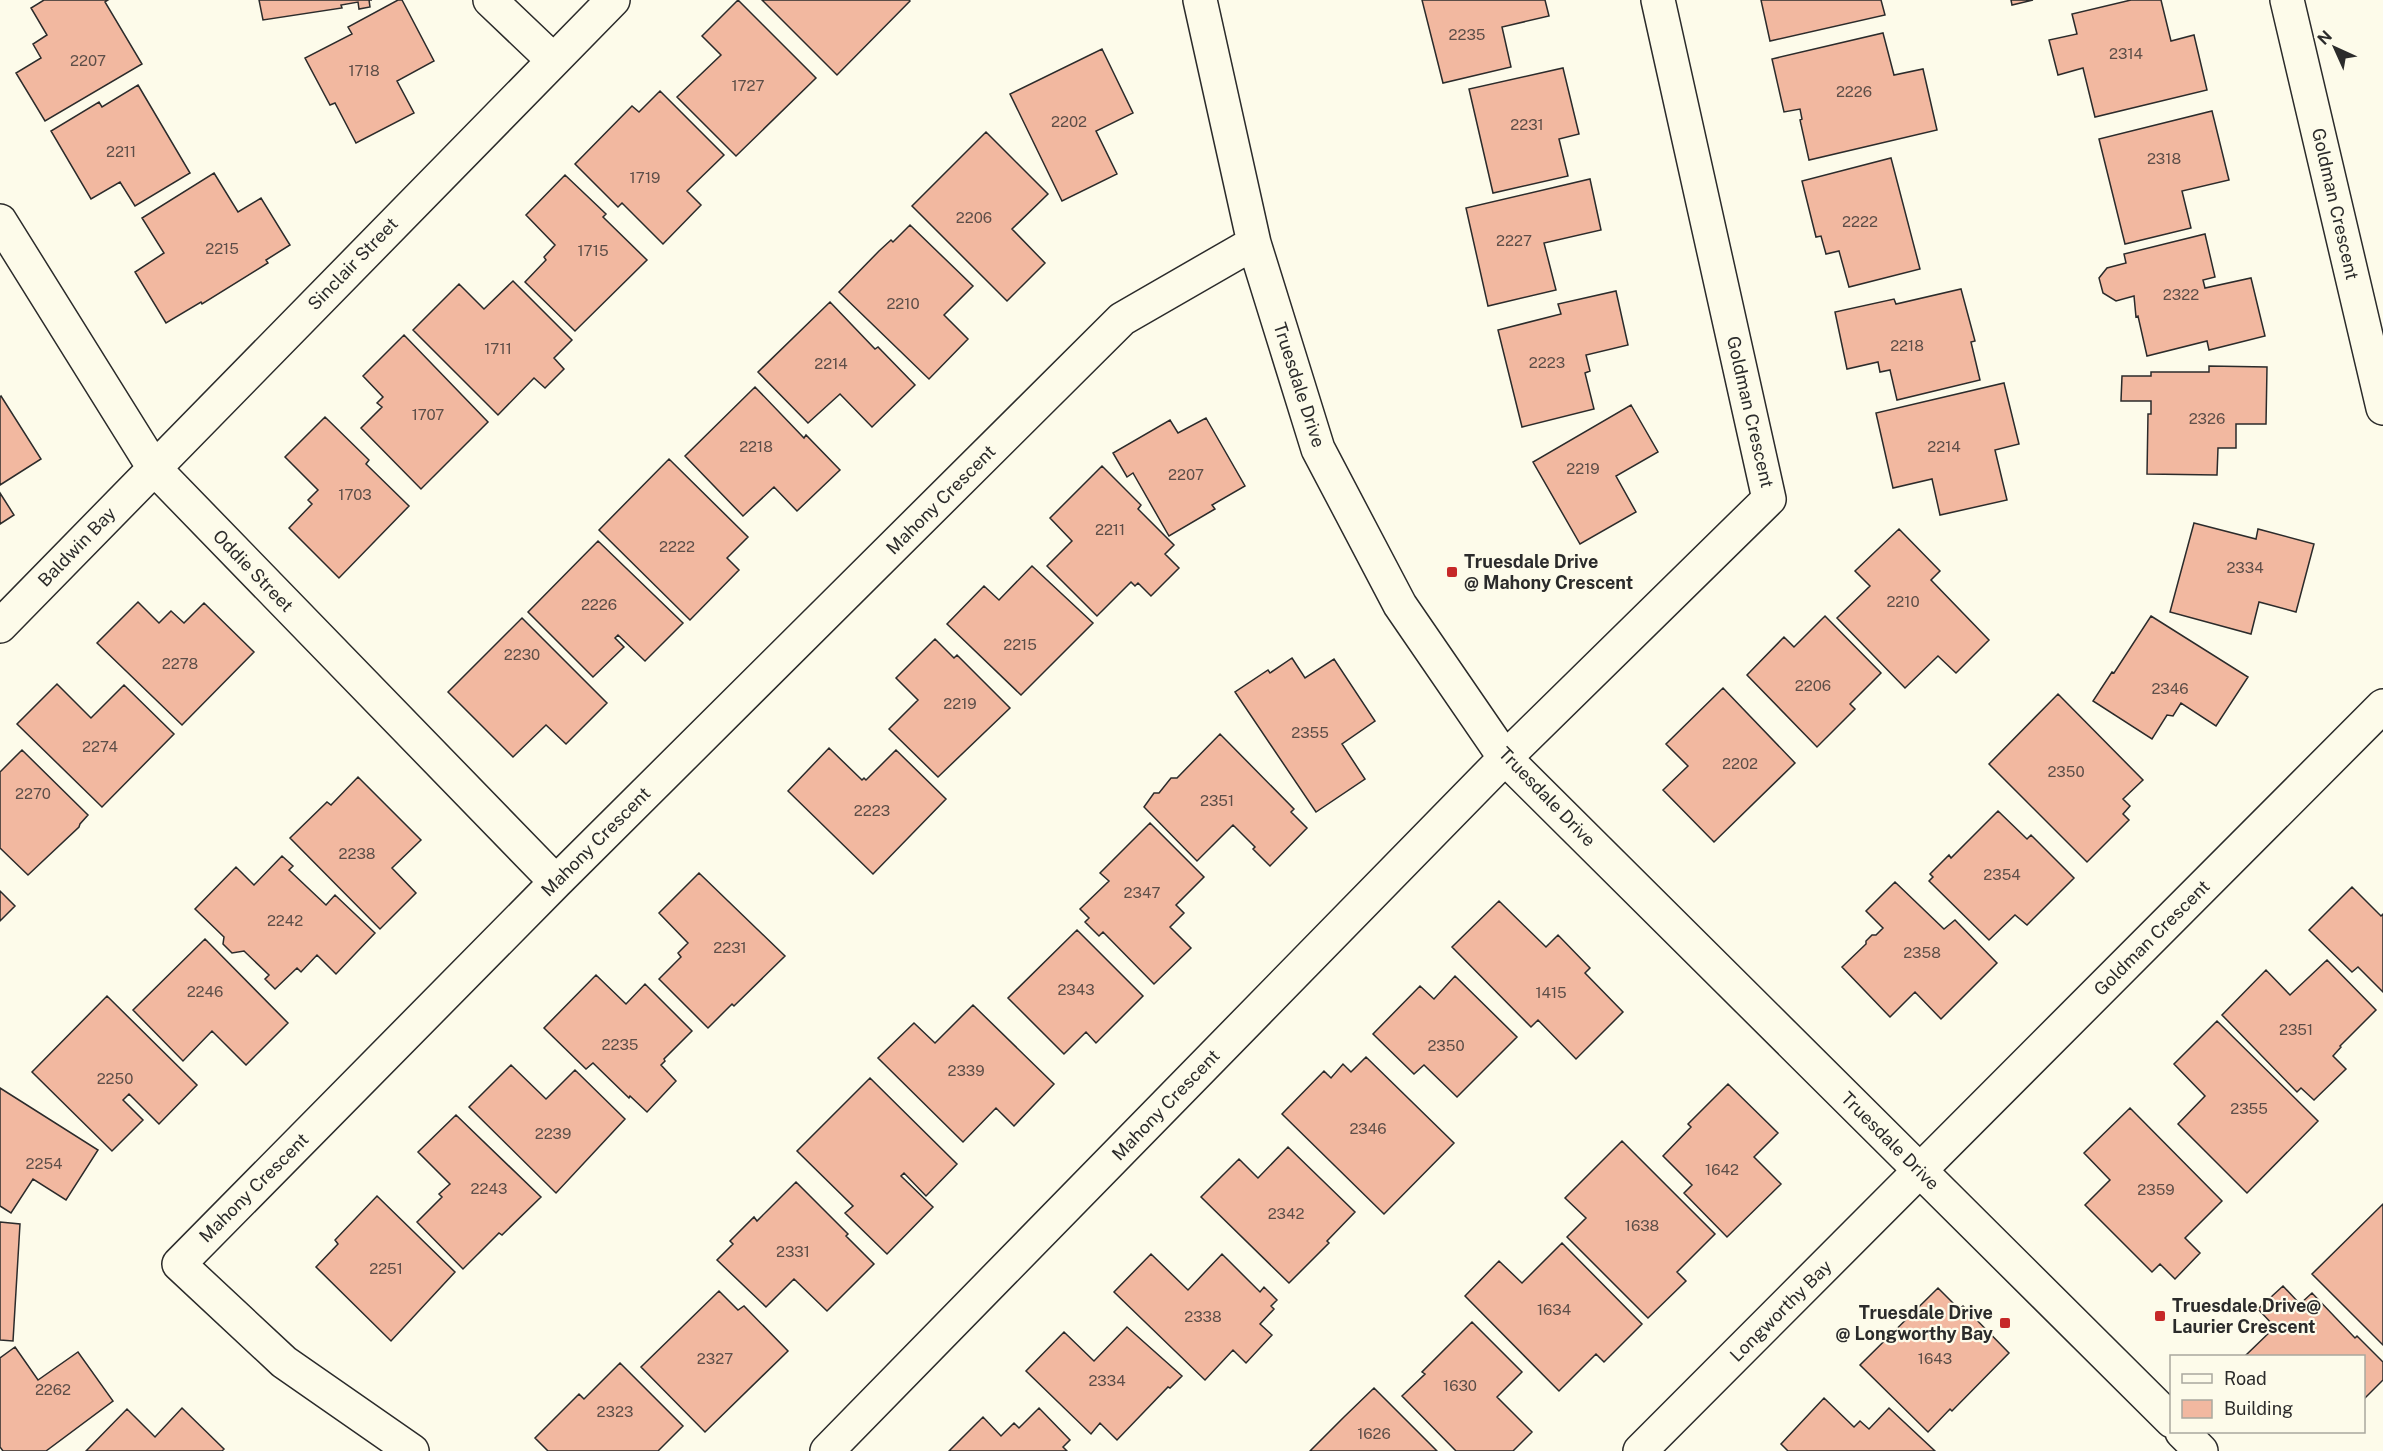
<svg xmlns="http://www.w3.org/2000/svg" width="2383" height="1451" viewBox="0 0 2383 1451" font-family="'Public Sans',sans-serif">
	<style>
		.building { fill: #f2b8a0; stroke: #2b2b2b; stroke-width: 1.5 }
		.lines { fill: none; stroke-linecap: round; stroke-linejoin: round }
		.minor-casing { stroke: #2b2b2b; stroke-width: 36 }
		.minor { stroke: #fdfbea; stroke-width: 33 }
		.poi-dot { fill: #c62828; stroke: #fdfbea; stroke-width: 2 }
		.labels { text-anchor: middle; stroke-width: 4.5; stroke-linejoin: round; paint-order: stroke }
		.number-label { font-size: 15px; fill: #5d4e48 }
		.street-label { font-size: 18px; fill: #2b2b2b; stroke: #fdfbea }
		.poi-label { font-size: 18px; font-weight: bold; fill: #2b2b2b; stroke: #fdfbea; text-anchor: start }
	</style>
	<rect width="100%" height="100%" fill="#fdfbea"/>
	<path class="building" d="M44 0H108L105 2 142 64 45 121 16 73 41 58 33 44 47 35 31 8Z
		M259 0H372H369L370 7 359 9 358 2 341 5 342 8 263 20Z
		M398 0H402L434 61 397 81 414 113 356 143 335 103 330 105 305 58 352 34 348 27Z
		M738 0 816 78 736 156 677 97 721 55 702 36Z
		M762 0H909L910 1 837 75Z
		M1422 0H1545L1549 16 1502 27 1511 67 1443 83Z
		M1761 0H1881L1885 15 1770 41Z
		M2011 0H2033L2012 5Z
		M2131 0H2161L2171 41 2194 35 2207 90 2095 117 2083 68 2058 75 2049 40 2077 34 2072 14Z
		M1883 33 1894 75 1923 69 1937 130 1809 160 1800 120 1802 119 1800 109 1784 112 1772 59Z
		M1102 49 1133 113 1096 131 1117 174 1062 201 1010 94Z
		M1563 68 1579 134 1559 139 1568 176 1493 193 1469 89Z
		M138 85 190 173 135 206 120 182 91 199 51 131 99 102 102 107Z
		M660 91 724 155 687 191 701 205 663 244 622 203 618 207 575 164 632 106 639 112Z
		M2212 111 2229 180 2182 191 2191 228 2125 244 2099 139Z
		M986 132 1048 194 1012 229 1045 263 1007 301 912 206Z
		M1891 158 1920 269 1849 287 1839 251 1826 254 1821 236 1816 237 1802 181Z
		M214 173 238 212 261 198 290 245 266 260 268 263 202 304 201 302 166 323 135 272 164 253 142 218Z
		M565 175 606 214 603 217 647 260 575 331 525 282 546 260 544 257 555 245 526 215Z
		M1590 179 1601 230 1544 243 1556 290 1488 306 1466 208Z
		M910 225 973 286 944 315 968 339 929 379 839 292 879 251 891 240 893 242Z
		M2205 234 2215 277 2203 280 2205 288 2251 278 2265 336 2209 350 2207 341 2147 356 2138 316 2136 317 2134 296 2116 301 2103 293 2099 278 2107 268 2126 263 2124 254Z
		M513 281 572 340 554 358 564 369 545 388 534 378 498 415 413 330 459 284 484 309Z
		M1961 289 1975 341 1971 342 1980 380 1897 400 1890 370 1880 372 1878 362 1847 369 1835 312 1894 299 1896 304Z
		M1616 291 1628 345 1586 355 1590 371 1585 373 1594 409 1522 427 1498 330 1561 314 1558 304Z
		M830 302 875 349 878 347 915 385 872 427 840 394 808 423 758 372Z
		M404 335 488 422 421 489 361 428 382 407 377 403 383 397 363 376Z
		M2209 366 2267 367 2266 424H2236V448H2218L2217 475 2147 474 2148 414H2151V401H2121L2122 376H2151V372H2209Z
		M2004 383 2019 444 1995 450 2007 500 1940 515 1932 479 1893 488 1876 413Z
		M755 387 804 438 806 435 840 470 797 511 774 487 743 516 685 456Z
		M1 396 41 459 0 485V397Z
		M1631 405 1658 452 1616 476 1636 512 1580 544 1533 462Z
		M325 417 369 460 366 464 409 506 339 578 289 528 312 504 308 500 318 490 285 457Z
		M1206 418 1245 486 1212 505 1215 509 1169 536 1133 473 1127 477 1113 453 1170 420 1178 433Z
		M669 459 748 537 727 558 739 570 690 620 599 530Z
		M1102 466 1141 505 1138 509 1174 545 1165 554 1179 568 1151 596 1138 583 1135 586 1131 582 1097 616 1047 566 1072 541 1050 518Z
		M0 493 14 515 0 524Z
		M2194 523 2256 539 2258 529 2314 544 2296 612 2259 602 2251 634 2170 612Z
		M1899 529 1940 571 1931 580 1989 640 1956 673 1938 656 1905 688 1837 618 1870 586 1855 571Z
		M598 541 683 623 645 661 618 635 615 638 624 647 593 677 528 612Z
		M1032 566 1093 623 1021 695 947 624 984 586 999 600Z
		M138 602 159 623 171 611 184 623 204 603 254 652 182 725 97 643Z
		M1825 616 1881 673 1850 704 1855 709 1817 747 1747 675 1784 637 1794 647Z
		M2151 616 2248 677 2216 726 2181 703 2173 716 2167 715 2152 739 2093 701 2112 672 2114 673Z
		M522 618 607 703 566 744 546 725 513 757 448 692Z
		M935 639 954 658 957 655 1010 708 938 777 889 729 918 700 896 678Z
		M1292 658 1305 678 1334 659 1375 721 1342 744 1365 779 1316 812 1235 692 1268 670 1270 673Z
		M57 684 91 718 124 685 174 734 102 807 17 724Z
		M1723 688 1795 763 1714 842 1663 790 1688 766 1666 744Z
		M2058 694 2143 780 2123 799 2130 806 2123 814 2129 820 2087 862 1989 764Z
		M1220 734 1294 809 1291 812 1307 828 1270 866 1253 849 1255 847 1233 825 1197 861 1144 807 1154 793H1159L1171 778H1177Z
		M829 748 862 780 864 778 866 780 896 750 946 799 873 874 788 791Z
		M22 750 88 815 80 824 79 827 28 875 0 848V772Z
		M358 777 421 840 392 868 416 893 380 929 290 838 327 802 331 805Z
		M1998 811 2027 839 2031 835 2074 878 2027 925 2015 915 1989 940 1929 881 1933 877 1930 874 1949 855 1951 858Z
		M1150 823 1204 877 1176 905 1184 913 1170 927 1191 948 1154 984 1103 932 1099 936 1085 922 1089 918 1080 909 1109 881 1100 873Z
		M282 856 293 866 289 870 326 905 335 895 375 933 336 974 317 955 301 972 297 968 275 989 265 979 269 975 244 951 232 953 223 944 224 937 195 909 236 867 254 885Z
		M699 873 785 956 734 1006 732 1004 708 1028 659 979 681 957 678 953 688 943 659 913Z
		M1895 882 1944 929 1955 920 1997 963 1941 1019 1915 992 1890 1017 1842 967 1866 944V941L1872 935H1876L1883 928 1866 911Z
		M2352 887 2381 916 2383 914V992L2358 967 2352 972 2309 930Z
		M0 891 15 906 0 921Z
		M1499 901 1546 947 1558 935 1590 968 1585 973 1623 1012 1576 1059 1538 1020 1531 1027 1452 947Z
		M1077 930 1143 996 1096 1043 1086 1032 1064 1054 1008 998Z
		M205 939 288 1023 246 1065 212 1031 183 1061 133 1010Z
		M2327 960 2376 1010 2340 1046 2341 1047 2333 1056 2346 1069 2314 1100 2301 1088 2297 1092 2222 1015 2266 970 2290 995Z
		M596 975 626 1004 645 984 692 1031 664 1059 665 1061 661 1065 676 1081 647 1112 630 1096 629 1098 593 1063 586 1069 544 1028Z
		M1455 976 1517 1037 1457 1097 1424 1065 1414 1074 1373 1034 1420 986 1434 999Z
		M107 996 197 1085 159 1124 129 1094 123 1100 143 1120 112 1151 32 1072Z
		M973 1005 1054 1084 1014 1126 996 1108 963 1142 878 1058 914 1023 935 1043Z
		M2217 1021 2318 1121 2247 1193 2178 1124 2205 1096 2174 1064Z
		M1366 1057 1454 1143 1384 1214 1282 1114 1324 1071 1331 1078 1343 1064 1351 1072Z
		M511 1065 546 1099 575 1070 625 1119 556 1193 469 1107Z
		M870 1078 957 1164 926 1196 904 1173 901 1176 933 1207 887 1254 845 1213 853 1206 797 1151Z
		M1728 1084 1778 1133 1754 1157 1781 1184 1727 1237 1684 1193 1692 1185 1663 1156 1691 1127 1688 1124Z
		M0 1088 98 1150 66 1200 33 1179 11 1213 0 1206Z
		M2130 1108 2222 1201 2185 1238 2200 1253 2175 1279 2160 1264 2152 1272 2085 1205 2110 1180 2084 1153Z
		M456 1115 541 1197 502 1235 499 1233 463 1269 417 1222 442 1197 439 1194 450 1184 418 1152Z
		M1622 1141 1715 1234 1677 1272 1686 1281 1648 1318 1567 1237 1586 1218 1565 1198Z
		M1288 1147 1355 1212 1327 1241 1329 1243 1289 1283 1201 1197 1239 1159 1258 1178Z
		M796 1182 848 1234 846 1236 874 1264 827 1311 794 1279 766 1307 717 1260 733 1244 730 1241 754 1217 757 1221Z
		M377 1196 455 1272 391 1341 316 1267 338 1244 335 1240Z
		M2383 1204V1345L2312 1274Z
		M0 1222 20 1224 13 1341 0 1340Z
		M1562 1243 1642 1324 1604 1362 1596 1354 1559 1391 1465 1296 1499 1261 1522 1283Z
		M1151 1254 1188 1290 1222 1254 1260 1292 1264 1287 1277 1300 1271 1306 1274 1309 1260 1324 1272 1335 1246 1363 1233 1350 1205 1380 1114 1292Z
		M2283 1286 2300 1304 2312 1293 2355 1338 2357 1336 2383 1362V1380L2364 1399V1356H2245L2275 1327 2258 1309Z
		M1938 1288 1959 1309 1963 1306 2009 1353 1952 1411 1950 1409 1928 1432 1860 1365Z
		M719 1291 738 1310 744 1306 788 1351 705 1432 641 1367Z
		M1472 1322 1522 1372 1497 1397 1532 1432 1513 1451H1456L1402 1396 1425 1374 1422 1372Z
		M1127 1327 1182 1376 1170 1388 1168 1387 1117 1440 1100 1423 1091 1434 1026 1371 1064 1332 1094 1361Z
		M15 1347 38 1380 78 1352 113 1401 46 1451H3L0 1447V1358Z
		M620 1363 683 1426 658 1451H548L535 1438 579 1394 584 1399Z
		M1374 1388 1437 1451H1310L1344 1417Z
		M1824 1398 1854 1427 1860 1421 1869 1429 1889 1408 1935 1451H1788L1781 1444Z
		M182 1408 224 1449 222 1451H86L127 1409 155 1437Z
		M1039 1408 1070 1440 1063 1447 1067 1451H949L983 1417 1001 1436 1014 1423 1019 1428Z"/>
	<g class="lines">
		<g class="minor-casing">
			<path id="minor" d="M490 0 553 60
				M1200 0 1254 243 1318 449 1400 605 1505 758 2172 1421
				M2287 0 2383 408
				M0 221 154 468 556 882
				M0 626 613 0
				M2182 1432 2201 1451
				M412 1451 284 1362 179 1264 556 882 1122 319 1254 243
				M827 1451 1505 758 1769 499 1658 0
				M1640 1451 2383 706"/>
		</g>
		<use href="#minor" class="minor"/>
	</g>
	<g class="poi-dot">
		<rect x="1446" y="566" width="12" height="12" rx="3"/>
		<rect x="2154" y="1310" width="12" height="12" rx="3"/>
		<rect x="1999" y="1317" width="12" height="12" rx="3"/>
	</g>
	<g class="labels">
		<g class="number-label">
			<text x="1467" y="40">2235</text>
			<text x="2126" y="59">2314</text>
			<text x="88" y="66">2207</text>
			<text x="364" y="76">1718</text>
			<text x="748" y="91">1727</text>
			<text x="1854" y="97">2226</text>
			<text x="1069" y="127">2202</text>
			<text x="1527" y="130">2231</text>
			<text x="121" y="157">2211</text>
			<text x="2164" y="164">2318</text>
			<text x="645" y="183">1719</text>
			<text x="974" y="223">2206</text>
			<text x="1860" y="227">2222</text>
			<text x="1514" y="246">2227</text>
			<text x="222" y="254">2215</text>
			<text x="593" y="256">1715</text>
			<text x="2181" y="300">2322</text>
			<text x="903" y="309">2210</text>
			<text x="1907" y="351">2218</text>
			<text x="498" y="354">1711</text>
			<text x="1547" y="368">2223</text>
			<text x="831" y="369">2214</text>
			<text x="428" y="420">1707</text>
			<text x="2207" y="424">2326</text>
			<text x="756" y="452">2218</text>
			<text x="1944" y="452">2214</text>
			<text x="1583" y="474">2219</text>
			<text x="1186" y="480">2207</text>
			<text x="355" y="500">1703</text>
			<text x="1110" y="535">2211</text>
			<text x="677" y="552">2222</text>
			<text x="2245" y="573">2334</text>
			<text x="1903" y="607">2210</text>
			<text x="599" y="610">2226</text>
			<text x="1020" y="650">2215</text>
			<text x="522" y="660">2230</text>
			<text x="180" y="669">2278</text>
			<text x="1813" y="691">2206</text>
			<text x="2170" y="694">2346</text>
			<text x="960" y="709">2219</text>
			<text x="1310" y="738">2355</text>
			<text x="100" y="752">2274</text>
			<text x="1740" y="769">2202</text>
			<text x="2066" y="777">2350</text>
			<text x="33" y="799">2270</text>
			<text x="1217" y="806">2351</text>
			<text x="872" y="816">2223</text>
			<text x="357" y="859">2238</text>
			<text x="2002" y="880">2354</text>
			<text x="1142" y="898">2347</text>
			<text x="285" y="926">2242</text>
			<text x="730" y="953">2231</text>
			<text x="1922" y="958">2358</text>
			<text x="1076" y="995">2343</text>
			<text x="205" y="997">2246</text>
			<text x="1551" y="998">1415</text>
			<text x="2296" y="1035">2351</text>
			<text x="620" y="1050">2235</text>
			<text x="1446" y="1051">2350</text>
			<text x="966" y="1076">2339</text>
			<text x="115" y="1084">2250</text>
			<text x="2249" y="1114">2355</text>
			<text x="1368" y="1134">2346</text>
			<text x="553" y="1139">2239</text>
			<text x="44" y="1169">2254</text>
			<text x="1722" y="1175">1642</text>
			<text x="489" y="1194">2243</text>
			<text x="2156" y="1195">2359</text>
			<text x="1286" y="1219">2342</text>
			<text x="1642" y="1231">1638</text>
			<text x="793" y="1257">2331</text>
			<text x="386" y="1274">2251</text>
			<text x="1554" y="1315">1634</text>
			<text x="1203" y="1322">2338</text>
			<text x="715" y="1364">2327</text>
			<text x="1935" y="1364">1643</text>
			<text x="1107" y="1386">2334</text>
			<text x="1460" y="1391">1630</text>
			<text x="53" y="1395">2262</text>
			<text x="615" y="1417">2323</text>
			<text x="1374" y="1439">1626</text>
		</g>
		<g class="street-label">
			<text transform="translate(2335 204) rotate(77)" y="6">Goldman Crescent</text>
			<text transform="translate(353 264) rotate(-46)" y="6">Sinclair Street</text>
			<text transform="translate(1299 385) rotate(72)" y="6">Truesdale Drive</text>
			<text transform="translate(1750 412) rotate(77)" y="6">Goldman Crescent</text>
			<text transform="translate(941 500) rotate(-45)" y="6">Mahony Crescent</text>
			<text transform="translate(77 547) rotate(-46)" y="6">Baldwin Bay</text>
			<text transform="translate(253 571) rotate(46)" y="6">Oddie Street</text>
			<text transform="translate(1547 797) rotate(46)" y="6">Truesdale Drive</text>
			<text transform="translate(596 842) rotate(-45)" y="6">Mahony Crescent</text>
			<text transform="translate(2152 938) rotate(-45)" y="6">Goldman Crescent</text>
			<text transform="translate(1166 1105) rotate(-46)" y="6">Mahony Crescent</text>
			<text transform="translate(1890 1141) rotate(45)" y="6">Truesdale Drive</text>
			<text transform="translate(254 1188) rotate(-45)" y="6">Mahony Crescent</text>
			<text transform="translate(1781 1311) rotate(-45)" y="6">Longworthy Bay</text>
		</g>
		<g class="poi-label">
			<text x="1464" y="568">Truesdale Drive<tspan x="1464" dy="21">@ Mahony Crescent</tspan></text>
			<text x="2172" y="1312">Truesdale Drive@<tspan x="2172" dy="21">Laurier Crescent</tspan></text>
			<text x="1993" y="1319" text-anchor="end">Truesdale Drive<tspan x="1993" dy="21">@ Longworthy Bay</tspan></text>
		</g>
	</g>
	<rect x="2170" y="1355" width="195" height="78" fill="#fdfbea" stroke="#a9a89e" stroke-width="1.5"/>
	<rect x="2182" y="1374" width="30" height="9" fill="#fdfbea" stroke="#a9a89e" stroke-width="1.5"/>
	<text x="2224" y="1385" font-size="18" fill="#2b2b2b">Road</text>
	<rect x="2182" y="1400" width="30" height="18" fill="#f2b8a0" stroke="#a9a89e" stroke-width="1.5"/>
	<text x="2224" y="1415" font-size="18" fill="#2b2b2b">Building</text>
	<g transform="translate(2335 48) rotate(315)" stroke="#fdfbea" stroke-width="4.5" paint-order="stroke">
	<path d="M0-4.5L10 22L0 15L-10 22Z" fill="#2b2b2b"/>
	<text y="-9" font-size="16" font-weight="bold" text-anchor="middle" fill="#2b2b2b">N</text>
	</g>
</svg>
